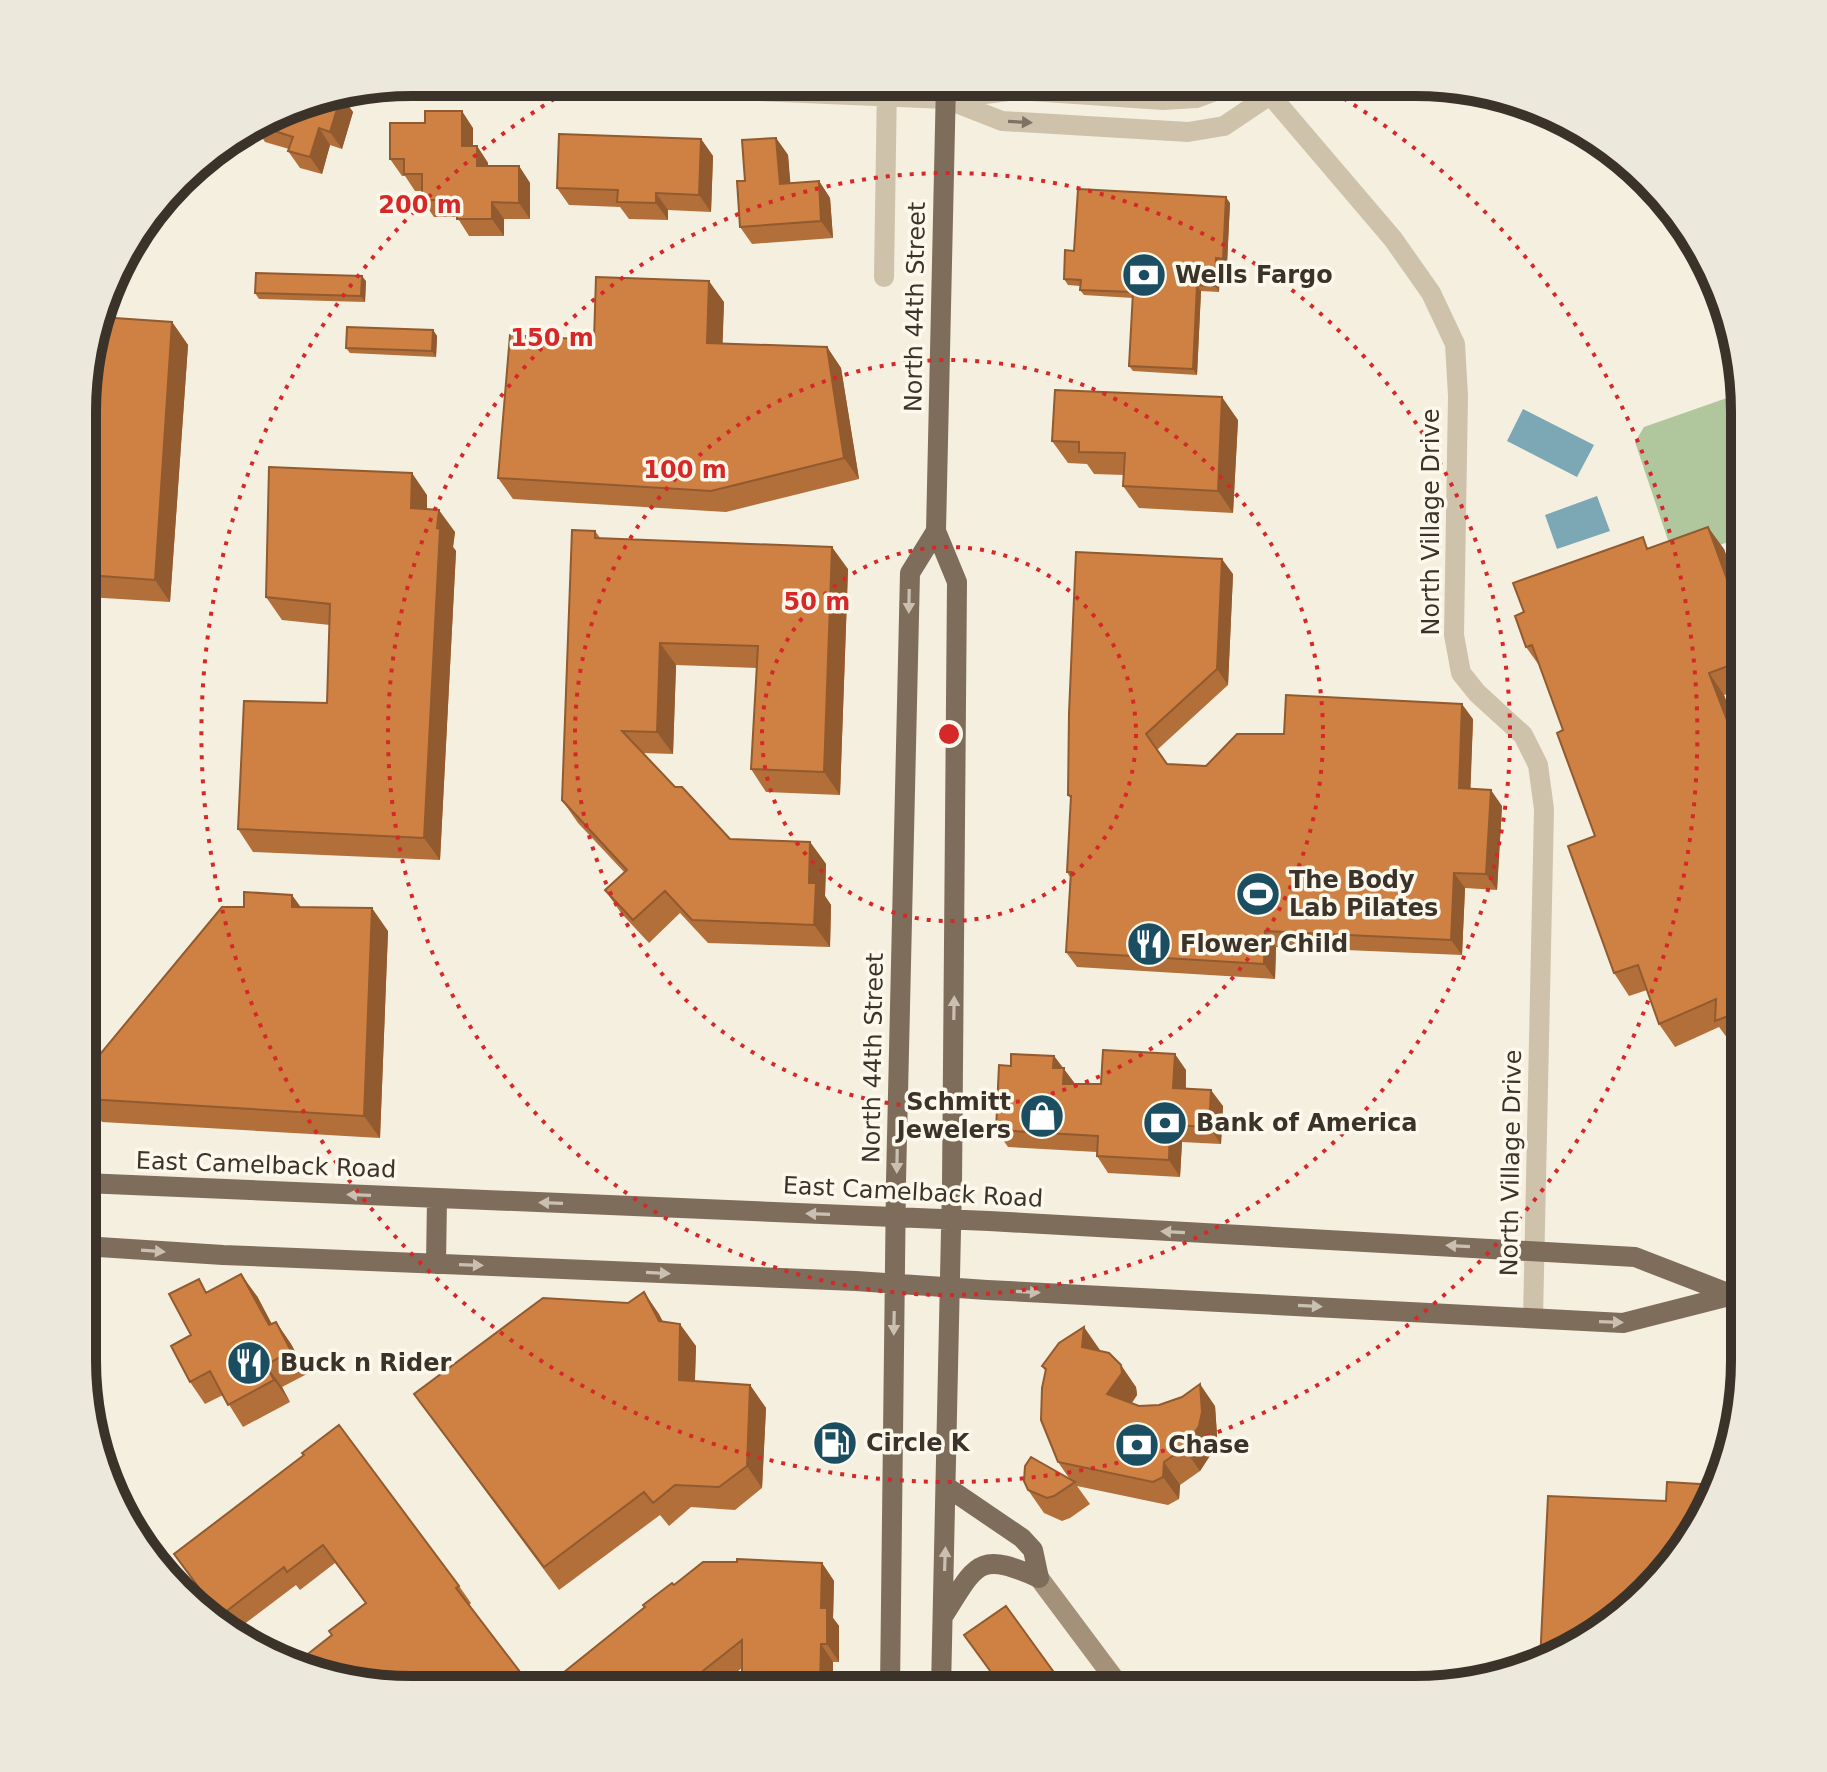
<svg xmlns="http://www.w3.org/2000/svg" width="1827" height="1772" viewBox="0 0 1827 1772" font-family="'DejaVu Sans',sans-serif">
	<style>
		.green { fill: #b0c69d }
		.water { fill: #7ca7b4 }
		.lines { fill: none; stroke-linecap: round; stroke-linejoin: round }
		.street { stroke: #cec2aa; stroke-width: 20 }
		.secondary { stroke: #a3917a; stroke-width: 20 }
		.primary { stroke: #7e6d5a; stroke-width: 20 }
		.wall { fill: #b26f3a }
		.shaded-wall { fill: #915a2f }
		.building { fill: #cf8143; stroke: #915a2f; stroke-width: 2 }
		.oneway { fill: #7d7364 }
		.oneway2 { fill: #cac0b2 }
		.ring { fill: none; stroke: #d62828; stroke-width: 4; stroke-dasharray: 4 8 }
		.labels { text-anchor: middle; stroke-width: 7; stroke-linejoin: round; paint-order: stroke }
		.poi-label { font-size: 24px; font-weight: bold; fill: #3b332a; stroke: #fcf8ec; text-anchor: start }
		.street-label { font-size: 24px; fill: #3b332a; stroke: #fcf8ec }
		.rim { fill: none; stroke: #3b332a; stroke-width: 10 }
		.centre { fill: #d62828; stroke: #fcf8ec; stroke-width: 4 }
		.ring-label { font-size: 24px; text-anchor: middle; font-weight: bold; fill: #d62828; stroke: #fcf8ec; stroke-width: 7; stroke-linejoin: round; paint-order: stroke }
	</style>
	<rect width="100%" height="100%" fill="#f5efdf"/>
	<path class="green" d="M1744 392V531L1737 528 1731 541 1686 557 1671 549 1635 442 1644 427Z"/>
	<path class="water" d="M1523 409 1594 445 1577 477 1507 441Z
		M1597 496 1610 531 1557 549 1545 515Z"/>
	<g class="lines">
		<path class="street" d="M542 82 946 99 1016 90 1163 100 1196 98 1234 84
			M1261 84 1393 239 1431 293 1455 344 1458 396 1454 635 1461 673 1477 693 1523 735 1538 765 1544 809 1533 1318
			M946 99 1002 121 1188 132 1224 126 1270 95 1278 85
			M884 277 887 83"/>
		<path class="secondary" d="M1039 1578 1122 1689"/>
		<path class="primary" d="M84 1183 989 1221 1635 1257 1733 1295
			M83 1246 223 1255 856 1281 987 1290 1623 1323 1733 1295H1744
			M436 1264 437 1198
			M947 1487 1022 1538 1033 1550 1039 1578
			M944 1615C977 1563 978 1551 1039 1578
			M890 1689 896 1181 910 573 936 531
			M941 1689 952 1185 957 582 936 531 946 83"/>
	</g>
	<path class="wall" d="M341 96 353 112 342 149 330 145 322 174 300 168 288 151 289 149 265 142 256 128 306 100Z
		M473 128V146H477L488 163V166H519L530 183V219H504V236H469L457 217H434L422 200V191H415L405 176H402L390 159Z
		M776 138 788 155 790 184 819 181 830 198 833 238 752 244 740 227 745 181Z
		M701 139 713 156 711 212 668 210V220L629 219 620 207 569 205 557 188Z
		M172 191 171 204H162Z
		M1230 203 1227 264H1220L1219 292 1201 291 1197 375 1133 371 1129 366 1133 298 1084 295 1080 290V286L1068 285 1064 279 1074 251Z
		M366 281 365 302 259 299 255 293Z
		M724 302 722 344 827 347 841 368 859 479 726 512 513 499 498 478 594 340Z
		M172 322 188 345 170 602 87 597 88 348Z
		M433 330 437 336 436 357 350 353 346 348Z
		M1238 420 1233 513 1139 508 1123 486 1124 475 1094 474 1087 464 1068 463 1052 441Z
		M427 495V509L455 532 453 547 456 551 440 860 253 852 238 829 327 703 330 625 282 620 266 597Z
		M595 531 601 539 848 569 840 795 766 792 751 769 757 668 676 665 673 754 643 753 675 787 730 839 810 842 826 864 825 896 831 905 830 947 708 943 680 913 649 943 621 913 605 890 625 873 578 823 562 800Z
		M1650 547 1724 549 1744 605V688L1724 695 1740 737 1744 739V1038L1731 1043 1719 1027 1675 1047 1659 1024 1647 990 1629 996 1614 973 1595 836 1563 730 1541 668 1526 647Z
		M1233 574 1228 685 1157 750 1167 764 1206 766 1284 734 1473 719 1470 789 1502 806 1497 890 1465 888 1462 955 1276 947 1275 979 1077 967 1066 952 1070 877 1067 872 1071 799 1068 795Z
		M244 907H301L388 931 380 1138 102 1122 87 1099Z
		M1054 1056 1075 1084H1101L1186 1070V1088L1223 1106 1221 1144 1182 1142 1180 1177 1108 1173 1097 1156V1152L1008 1147 996 1130 1011 1066Z
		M208 1292 257 1296 272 1324 276 1322 291 1344 307 1374 282 1387 290 1402 243 1427 223 1395 205 1404 190 1382 191 1335Z
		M644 1292 663 1322 696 1346 695 1381 750 1385 766 1408 762 1488 735 1510 691 1507 669 1526 660 1515 559 1590 414 1394 628 1303Z
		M1100 1350 1136 1387 1137 1395 1132 1403 1139 1406H1215L1217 1435 1215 1448 1200 1471 1180 1485 1179 1499 1168 1505 1077 1486 1090 1504 1070 1518 1062 1521 1044 1513 1028 1490 1069 1478 1058 1462 1046 1372 1042 1366Z
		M304 1455 459 1586 471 1603 469 1605 332 1635 366 1604 335 1563 300 1590 296 1585 235 1631 223 1621 174 1554Z
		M822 1563 834 1581 833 1618 839 1626V1662H833V1689H742V1668L715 1689H543L674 1585Z"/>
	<path class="shaded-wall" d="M341 96 353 112 342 149 330 132Z
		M462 111 473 128V163L462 146Z
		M319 128 330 145 322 174 310 157Z
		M776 138 788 155 792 201 780 184Z
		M701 139 713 156 711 212 699 195Z
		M477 146 488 163V183L477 166Z
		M519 166 530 183V219L519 203Z
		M819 181 830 198 833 238 821 221Z
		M172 191 171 204 167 198Z
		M656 193 668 210V220L656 203Z
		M1226 197 1230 203 1227 264 1223 259Z
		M492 202 504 219V236L492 219Z
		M1216 258 1220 264 1219 292 1215 286Z
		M362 276 366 281 365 302 361 296Z
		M709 281 724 302 722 364 707 343Z
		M1197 285 1201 291 1197 375 1193 369Z
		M172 322 188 345 170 602 155 580Z
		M433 330 437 336 436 357 432 351Z
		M827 347 841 368 859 479 844 458Z
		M1222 397 1238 420 1233 513 1218 491Z
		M412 473 427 495V530L411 508Z
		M439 510 455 532 453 547 456 551 440 860 424 838Z
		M1708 527 1724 549 1744 605V626Z
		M832 547 848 569 840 795 824 772Z
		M1222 559 1233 574 1228 685 1217 669Z
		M660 643 676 665 673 754 657 732Z
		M1709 673 1724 695 1744 748 1735 741Z
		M1462 704 1473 719 1470 804 1459 788Z
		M1491 790 1502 806 1497 890 1486 874Z
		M810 842 826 864 825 896 831 905 830 947 814 925 809 883Z
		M1454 873 1465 888 1462 955 1451 940Z
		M292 895 308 917 292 907Z
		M372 908 388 931 380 1138 364 1116Z
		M1265 931 1276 947 1275 979 1264 964Z
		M1175 1054 1186 1070 1185 1104 1173 1088Z
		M1054 1056 1076 1085 1075 1101 1053 1068Z
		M1211 1090 1223 1106 1221 1144 1209 1127Z
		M1170 1125 1182 1142 1180 1177 1169 1160Z
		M241 1274 257 1296 284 1348 269 1325Z
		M644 1292 659 1314 674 1343 659 1321Z
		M276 1322 291 1344 307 1374 291 1351Z
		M680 1324 696 1346 694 1402 679 1380Z
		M1084 1327 1100 1350 1097 1369 1082 1347Z
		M266 1365 282 1387 290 1402 274 1380Z
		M1121 1365 1136 1387 1137 1395 1122 1416 1107 1394Z
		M1200 1384 1215 1406 1217 1435 1215 1448 1200 1471 1184 1448Z
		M750 1385 766 1408 762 1488 747 1466Z
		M1164 1462 1180 1485 1179 1499 1163 1477Z
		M822 1563 834 1581 833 1618 839 1626V1662L827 1644 821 1608Z
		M821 1644 833 1662V1689H820Z"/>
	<path class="building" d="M337 94 341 96 330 132 319 128 310 157 288 151 293 137 259 126 306 100Z
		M425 111H462V146H477V166H519V203L492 202V219H457V200H422V174H404V159H390V123H425Z
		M559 134 701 139 699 195 656 193V203L617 202 618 190 557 188Z
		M776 138 780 184 819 181 821 221 740 227 737 181H745L742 140Z
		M1078 189 1226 197 1223 259 1216 258 1215 286 1197 285 1193 369 1129 366 1133 292 1080 290 1081 280 1064 279 1065 250 1074 251Z
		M256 273 362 276 361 296 255 293Z
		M596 277 709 281 707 343 827 347 844 458 711 491 498 478 510 335 594 340Z
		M100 317 172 322 155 580 87 575 88 348Z
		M347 327 433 330 432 351 346 348Z
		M1055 390 1222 397 1218 491 1123 486 1125 453 1079 452V442L1052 441Z
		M269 467 412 473 411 508 439 510 437 528 440 529 424 838 238 829 244 701 327 703 330 604 266 597Z
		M1708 527 1744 626V660L1709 673 1735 741 1742 736 1744 742V1010L1715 1021 1716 999 1659 1024 1638 965 1614 973 1568 846 1595 836 1557 733 1563 730 1532 645 1526 647 1515 616 1524 612 1513 583 1643 537 1647 549Z
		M572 530 595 531V538L832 547 824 772 751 769 758 646 660 643 657 732 622 731 675 787H682L730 839 810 842 809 883H816L814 925 692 920 665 891 633 920 605 890 627 870 562 800Z
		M1076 552 1222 559 1217 669 1146 734 1167 764 1206 766 1237 734H1284L1286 695 1462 704 1459 788 1491 790 1486 874 1454 873 1451 940 1265 931 1264 964 1066 952 1071 872H1067L1071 796 1068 795 1069 713Z
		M244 892 292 895V907L372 908 364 1116 87 1099V1070L222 907H244Z
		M1103 1050 1175 1054 1173 1088 1211 1090 1209 1127 1170 1125 1169 1160 1097 1156 1098 1136 996 1130 999 1065 1011 1066V1054L1054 1056 1053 1068H1064L1063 1084H1101Z
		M241 1274 269 1325 276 1322 291 1351 266 1365 274 1380 228 1405 210 1371 190 1382 171 1346 191 1335 169 1294 199 1279 206 1293Z
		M644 1292 659 1321 680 1324 679 1380 750 1385 747 1466 719 1487 675 1485 653 1503 644 1492 544 1567 414 1394 543 1298 628 1303Z
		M1084 1327 1082 1347 1109 1353 1121 1365 1122 1373 1107 1394 1139 1406 1159 1405 1182 1397 1200 1384 1202 1412 1199 1426 1184 1448 1164 1462 1163 1477 1153 1482 1058 1462 1041 1420 1042 1388 1046 1369 1042 1366 1059 1343Z
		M339 1425 459 1586 456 1588 533 1689H391L295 1664 332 1635 329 1631 366 1603 323 1545 287 1572 284 1567 220 1616 174 1554 304 1455 302 1453Z
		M1031 1457 1075 1482 1054 1496 1047 1498 1028 1490 1024 1481 1025 1466Z
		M1667 1482 1716 1485 1711 1506 1616 1622 1540 1662 1548 1496 1666 1501Z
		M737 1559 822 1563 821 1608H827V1644H821L820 1689H742V1640L680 1689H543L645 1607 643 1605 672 1583 674 1585 703 1562H737Z
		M1006 1606 1066 1689H989L999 1683 964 1635Z"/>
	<defs><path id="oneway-solid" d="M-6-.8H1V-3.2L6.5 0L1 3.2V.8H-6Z" transform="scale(2)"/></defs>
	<use class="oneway" href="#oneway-solid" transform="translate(1020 122) rotate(3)"/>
	<g class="oneway2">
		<use href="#oneway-solid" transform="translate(909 601) rotate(91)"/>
		<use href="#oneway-solid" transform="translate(954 1008) rotate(-89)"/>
		<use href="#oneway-solid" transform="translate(897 1161) rotate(91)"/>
		<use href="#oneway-solid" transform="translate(359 1195) rotate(-178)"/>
		<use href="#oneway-solid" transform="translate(551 1203) rotate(-178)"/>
		<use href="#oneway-solid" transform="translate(818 1214) rotate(-178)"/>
		<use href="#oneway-solid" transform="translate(1173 1232) rotate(-177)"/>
		<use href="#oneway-solid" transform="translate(1458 1246) rotate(-177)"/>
		<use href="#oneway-solid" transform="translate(153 1251) rotate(4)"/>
		<use href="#oneway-solid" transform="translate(471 1265) rotate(2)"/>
		<use href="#oneway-solid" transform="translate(658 1273) rotate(3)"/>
		<use href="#oneway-solid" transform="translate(1028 1292) rotate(3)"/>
		<use href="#oneway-solid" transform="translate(1310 1306) rotate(3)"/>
		<use href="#oneway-solid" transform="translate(1611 1322) rotate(2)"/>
		<use href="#oneway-solid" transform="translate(894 1323) rotate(91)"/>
		<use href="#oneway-solid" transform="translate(945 1559) rotate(-88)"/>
	</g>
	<g class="ring">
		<circle cx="949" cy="734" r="187"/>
		<circle cx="949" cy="734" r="374"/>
		<circle cx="949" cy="734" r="561"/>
		<path d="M1323 86A748 748 0 1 1 581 83"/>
	</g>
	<defs>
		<g id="bank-disc" transform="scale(2.3)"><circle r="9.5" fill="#1b4e61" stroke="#fcf8ec"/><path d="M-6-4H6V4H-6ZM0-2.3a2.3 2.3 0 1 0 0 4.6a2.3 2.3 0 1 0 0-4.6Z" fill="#fff"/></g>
		<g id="stadium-disc" transform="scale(2.3)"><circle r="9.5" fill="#1b4e61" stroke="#fcf8ec"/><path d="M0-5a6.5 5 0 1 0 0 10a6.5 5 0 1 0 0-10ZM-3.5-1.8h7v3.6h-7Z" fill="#fff"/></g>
		<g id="restaurant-disc" transform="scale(2.3)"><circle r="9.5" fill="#1b4e61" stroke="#fcf8ec"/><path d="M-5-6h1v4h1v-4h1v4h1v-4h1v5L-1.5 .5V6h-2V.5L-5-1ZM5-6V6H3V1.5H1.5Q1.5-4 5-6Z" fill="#fff"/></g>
		<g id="shop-disc" transform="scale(2.3)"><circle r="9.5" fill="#1b4e61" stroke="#fcf8ec"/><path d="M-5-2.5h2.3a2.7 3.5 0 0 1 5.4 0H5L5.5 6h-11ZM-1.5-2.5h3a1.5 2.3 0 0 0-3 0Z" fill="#fff"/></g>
		<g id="fuel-disc" transform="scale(2.3)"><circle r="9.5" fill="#1b4e61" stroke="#fcf8ec"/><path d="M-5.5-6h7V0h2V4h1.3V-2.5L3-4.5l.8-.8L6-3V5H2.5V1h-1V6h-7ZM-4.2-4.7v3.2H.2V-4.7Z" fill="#fff"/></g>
	</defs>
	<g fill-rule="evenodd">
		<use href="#bank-disc" x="1144" y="275"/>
		<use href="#stadium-disc" x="1258" y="894"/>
		<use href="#restaurant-disc" x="1149" y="944"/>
		<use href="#shop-disc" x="1042" y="1116"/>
		<use href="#bank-disc" x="1165" y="1123"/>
		<use href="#restaurant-disc" x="249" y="1363"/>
		<use href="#fuel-disc" x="835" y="1443"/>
		<use href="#bank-disc" x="1137" y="1445"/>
	</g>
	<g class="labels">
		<g class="poi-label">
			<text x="1175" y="283">Wells Fargo</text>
			<text x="1289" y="888">The Body<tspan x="1289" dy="28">Lab Pilates</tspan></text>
			<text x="1180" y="952">Flower Child</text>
			<text x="1011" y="1110" text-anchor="end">Schmitt<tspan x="1011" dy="28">Jewelers</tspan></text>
			<text x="1196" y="1131">Bank of America</text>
			<text x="280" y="1371">Buck n Rider</text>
			<text x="866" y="1451">Circle K</text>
			<text x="1168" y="1453">Chase</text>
		</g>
		<g class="street-label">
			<text transform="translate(915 307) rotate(-89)" y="8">North 44th Street</text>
			<text transform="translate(1431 522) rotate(-90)" y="8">North Village Drive</text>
			<text transform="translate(873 1058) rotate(-89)" y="8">North 44th Street</text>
			<text transform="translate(1511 1163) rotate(-89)" y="8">North Village Drive</text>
			<text transform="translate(266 1165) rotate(2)" y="8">East Camelback Road</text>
			<text transform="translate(913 1192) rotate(3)" y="8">East Camelback Road</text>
		</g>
	</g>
	<path d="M0 0H1827V1772H0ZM412 96H1415A316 316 0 0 1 1731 412V1360A316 316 0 0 1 1415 1676H412A316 316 0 0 1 96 1360V412A316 316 0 0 1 412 96Z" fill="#ede8dc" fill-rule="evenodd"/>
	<path class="rim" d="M412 96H1415A316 316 0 0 1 1731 412V1360A316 316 0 0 1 1415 1676H412A316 316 0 0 1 96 1360V412A316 316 0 0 1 412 96Z"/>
	<circle cx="949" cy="734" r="12" class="centre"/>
	<g class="ring-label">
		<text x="420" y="213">200 m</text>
		<text x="552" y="346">150 m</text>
		<text x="685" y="478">100 m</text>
		<text x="817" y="610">50 m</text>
	</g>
</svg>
